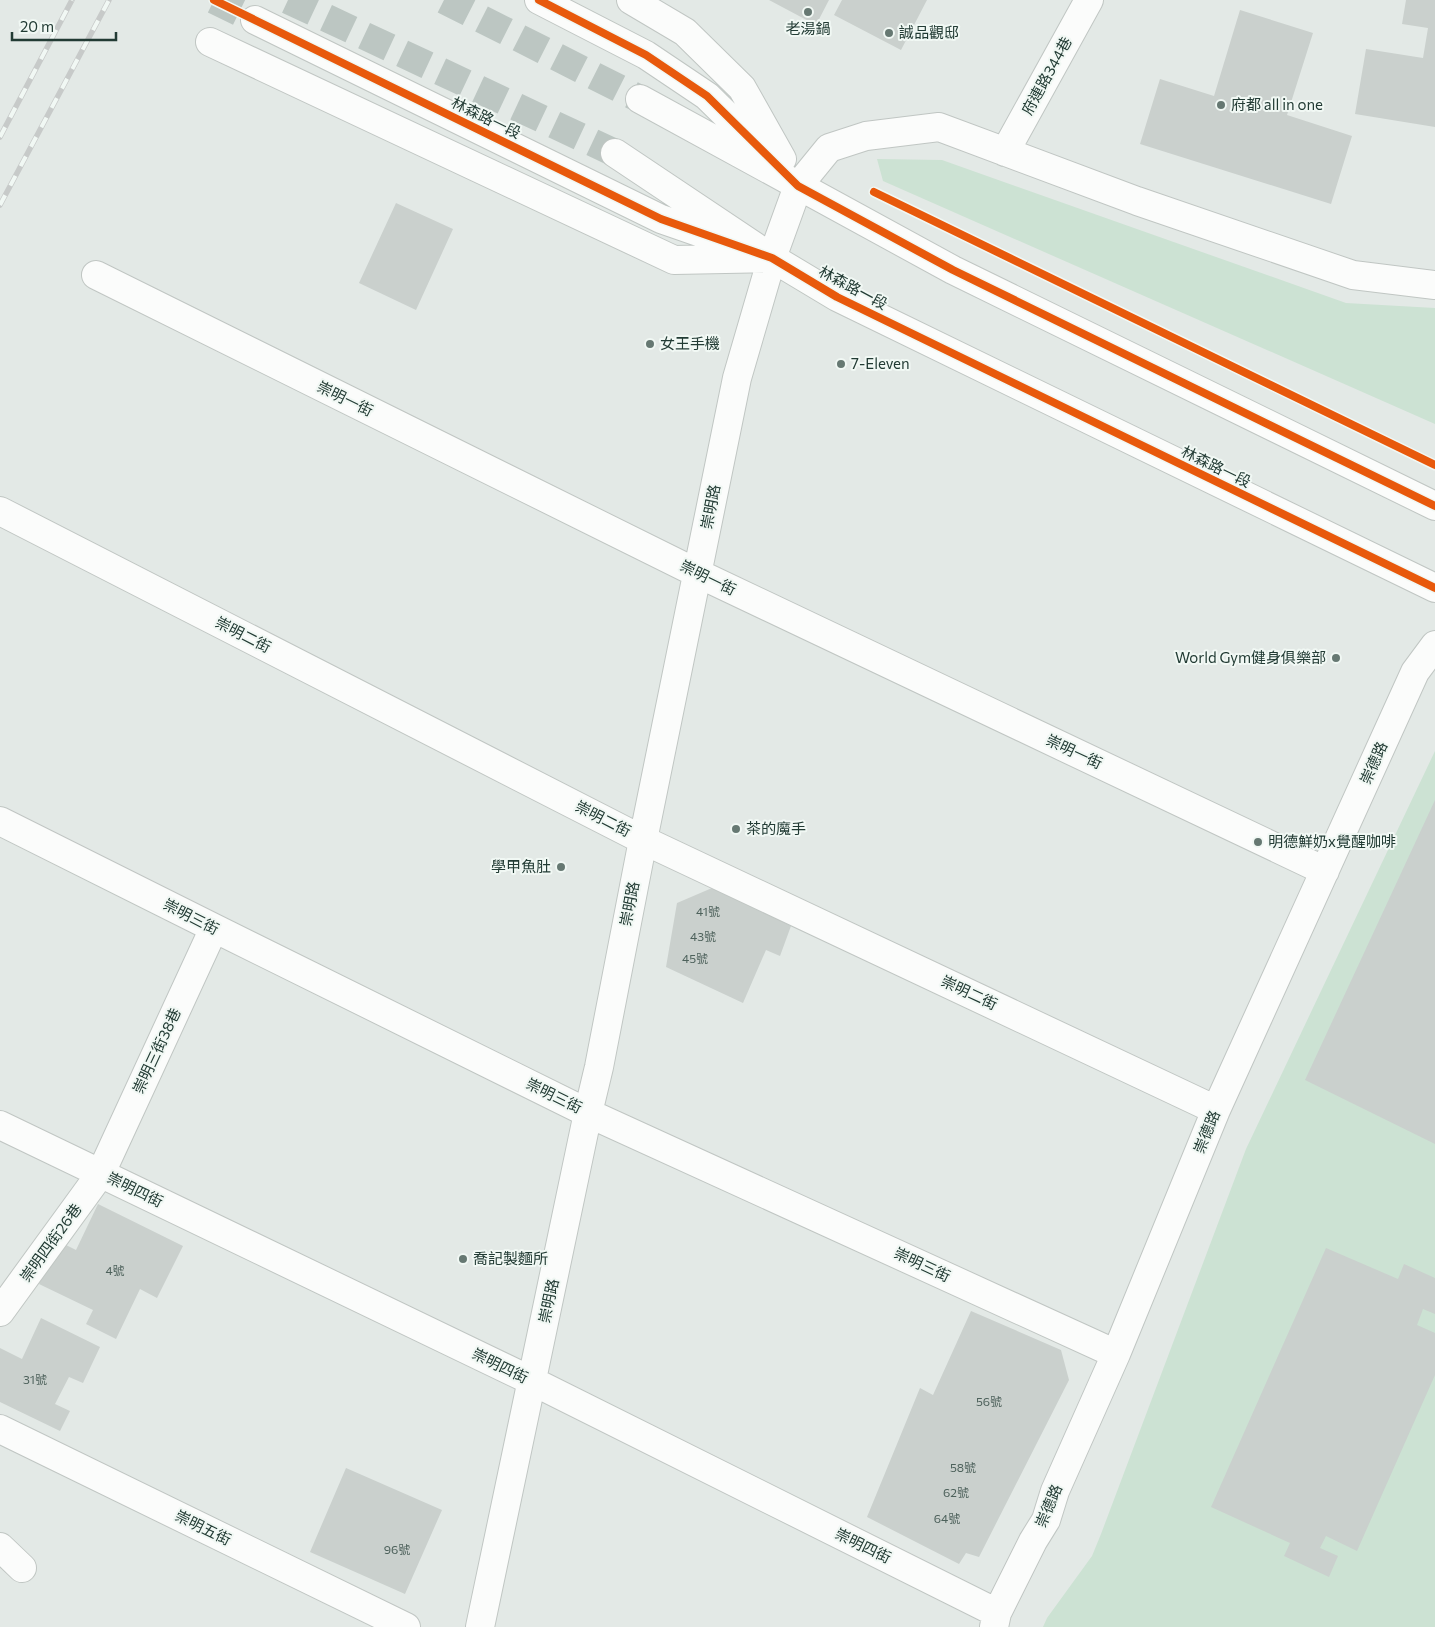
<svg xmlns="http://www.w3.org/2000/svg" width="1435" height="1627" viewBox="0 0 1435 1627" font-family="Commissioner,'Noto Sans TC',sans-serif">
	<style>
		.green { fill: #cce2d3 }
		.building { fill: #cad0cd }
		.lines { fill: none; stroke-linecap: round; stroke-linejoin: round }
		.minor-tunnel { stroke: #bcc6c2; stroke-width: 28; stroke-dasharray: 28 14; stroke-linecap: butt }
		.minor-casing { stroke: #c0c6c3; stroke-width: 30 }
		.minor { stroke: #fbfcfb; stroke-width: 28 }
		.rail-casing { stroke: #c7cac9; stroke-width: 5.5 }
		.rail { stroke: #f1f8f4; stroke-width: 4; stroke-dasharray: 11; stroke-linecap: butt }
		.cycleway-casing { stroke: #f1f8f4; stroke-width: 11 }
		.cycleway { stroke: #e8590c; stroke-width: 8 }
		.poi-dot { fill: #667872; stroke: #f1f8f4; stroke-width: 2 }
		.labels { text-anchor: middle; stroke-width: 4; stroke-linejoin: round; paint-order: stroke }
		.number-label { font-size: 12px; fill: #4d615b }
		.poi-label { font-size: 15px; fill: #223b34; stroke: #f1f8f4; text-anchor: start }
		.street-label { font-size: 15px; fill: #223b34; stroke: #f1f8f4 }
	</style>
	<rect width="100%" height="100%" fill="#e3e9e6"/>
	<path class="green" d="M877 159 942 160 1346 303 1435 308V424L883 181Z
		M1435 751V1627H1043L1047 1618 1092 1556 1101 1534 1246 1149Z"/>
	<path class="building" d="M769 0H829L816 25Z
		M842 0H927L901 50 834 15Z
		M1406 0H1435V127L1355 114 1366 49 1423 58 1428 28 1402 24Z
		M1240 10 1313 33 1287 115 1352 136 1331 204 1140 144 1160 79 1214 96Z
		M396 203 453 229 416 310 359 283Z
		M1435 800V1144L1305 1080Z
		M712 888 791 926 780 956 766 950 743 1003 666 967 677 903Z
		M98 1204 183 1246 157 1298 140 1289 116 1339 86 1324 93 1310 39 1284 60 1242 76 1250Z
		M1326 1248 1398 1279 1404 1264 1435 1278V1314L1423 1309 1417 1325 1435 1333V1375L1357 1551 1326 1536 1320 1548 1338 1556 1329 1577 1284 1556 1290 1543 1211 1507Z
		M971 1311 1061 1350 1069 1380 979 1557 966 1553 959 1564 867 1517 920 1388 933 1395Z
		M41 1318 100 1347 83 1383 69 1377 55 1404 70 1411 60 1431 0 1402V1348L22 1359Z
		M346 1468 442 1510 405 1594 310 1552Z"/>
	<g class="lines">
		<path class="minor-tunnel" d="M214 0 255 20
			M288 0 615 153
			M444 0 640 99"/>
		<g class="minor-casing">
			<path id="minor" d="M539 0 646 55 707 96 774 162
				M631 0 685 32 742 88 782 159
				M255 20 661 219 733 244
				M210 42 674 260 772 258
				M640 99 953 270 1435 506
				M1005 152 1089 0
				M615 153 772 258 837 297 1435 588
				M96 275 697 573 1325 871
				M0 511 643 840 1216 1110
				M0 821 214 928 588 1113 1116 1354
				M0 1125 532 1381 997 1613
				M0 1312 101 1173 214 928
				M0 1429 406 1627
				M0 1547 22 1568
				M480 1627 588 1113 599 1067 643 840 737 378 772 258 798 186 829 148 866 136 939 127 1137 201 1353 275 1435 285
				M994 1627 997 1613 1033 1541 1046 1520 1055 1491 1116 1354 1216 1110 1415 672 1435 645"/>
		</g>
		<use href="#minor" class="minor"/>
		<g class="rail-casing">
			<path id="rail" d="M0 137 72 0
				M0 205 109 0"/>
		</g>
		<use href="#rail" class="rail"/>
		<g class="cycleway-casing">
			<path id="cycleway" d="M214 0 661 219 772 258 837 297 1435 588
				M539 0 646 55 707 96 798 186 953 270 1435 506
				M874 192 1435 465"/>
		</g>
		<use href="#cycleway" class="cycleway"/>
	</g>
	<g class="poi-dot">
		<circle cx="808" cy="12" r="5"/>
		<circle cx="889" cy="33" r="5"/>
		<circle cx="1221" cy="105" r="5"/>
		<circle cx="650" cy="344" r="5"/>
		<circle cx="841" cy="364" r="5"/>
		<circle cx="1336" cy="658" r="5"/>
		<circle cx="736" cy="829" r="5"/>
		<circle cx="1258" cy="842" r="5"/>
		<circle cx="561" cy="867" r="5"/>
		<circle cx="463" cy="1259" r="5"/>
	</g>
	<g class="labels">
		<g class="number-label">
			<text x="708" y="916">41號</text>
			<text x="703" y="941">43號</text>
			<text x="695" y="963">45號</text>
			<text x="115" y="1275">4號</text>
			<text x="35" y="1384">31號</text>
			<text x="989" y="1406">56號</text>
			<text x="963" y="1472">58號</text>
			<text x="956" y="1497">62號</text>
			<text x="947" y="1523">64號</text>
			<text x="397" y="1554">96號</text>
		</g>
		<g class="poi-label">
			<text x="808" y="34" text-anchor="middle">老湯鍋</text>
			<text x="899" y="38">誠品觀邸</text>
			<text x="1231" y="110">府都 all in one</text>
			<text x="660" y="349">女王手機</text>
			<text x="851" y="369">7-Eleven</text>
			<text x="1326" y="663" text-anchor="end">World Gym健身俱樂部</text>
			<text x="746" y="834">茶的魔手</text>
			<text x="1268" y="847">明德鮮奶x覺醒咖啡</text>
			<text x="551" y="872" text-anchor="end">學甲魚肚</text>
			<text x="473" y="1264">喬記製麵所</text>
		</g>
		<g class="street-label">
			<text transform="translate(1047 76) rotate(-61)" y="5">府連路344巷</text>
			<text transform="translate(486 118) rotate(26)" y="5">林森路一段</text>
			<text transform="translate(853 288) rotate(28)" y="5">林森路一段</text>
			<text transform="translate(345 399) rotate(26)" y="5">崇明一街</text>
			<text transform="translate(1216 467) rotate(26)" y="5">林森路一段</text>
			<text transform="translate(711 507) rotate(-79)" y="5">崇明路</text>
			<text transform="translate(708 578) rotate(26)" y="5">崇明一街</text>
			<text transform="translate(243 635) rotate(27)" y="5">崇明二街</text>
			<text transform="translate(1074 752) rotate(25)" y="5">崇明一街</text>
			<text transform="translate(1374 763) rotate(-66)" y="5">崇德路</text>
			<text transform="translate(603 819) rotate(27)" y="5">崇明二街</text>
			<text transform="translate(630 904) rotate(-79)" y="5">崇明路</text>
			<text transform="translate(191 917) rotate(27)" y="5">崇明三街</text>
			<text transform="translate(969 993) rotate(25)" y="5">崇明二街</text>
			<text transform="translate(157 1051) rotate(-65)" y="5">崇明三街38巷</text>
			<text transform="translate(554 1096) rotate(26)" y="5">崇明三街</text>
			<text transform="translate(1207 1132) rotate(-68)" y="5">崇德路</text>
			<text transform="translate(135 1190) rotate(26)" y="5">崇明四街</text>
			<text transform="translate(51 1243) rotate(-54)" y="5">崇明四街26巷</text>
			<text transform="translate(922 1265) rotate(25)" y="5">崇明三街</text>
			<text transform="translate(549 1301) rotate(-78)" y="5">崇明路</text>
			<text transform="translate(500 1366) rotate(26)" y="5">崇明四街</text>
			<text transform="translate(1049 1506) rotate(-67)" y="5">崇德路</text>
			<text transform="translate(203 1528) rotate(26)" y="5">崇明五街</text>
			<text transform="translate(863 1546) rotate(26)" y="5">崇明四街</text>
		</g>
	</g>
	<path d="M12 32v8h104v-8" fill="none" stroke="#223b34" stroke-width="2.5"/>
	<text x="20" y="32" font-size="15" fill="#223b34" stroke="#f1f8f4" stroke-width="4" paint-order="stroke">20 m</text>
</svg>
